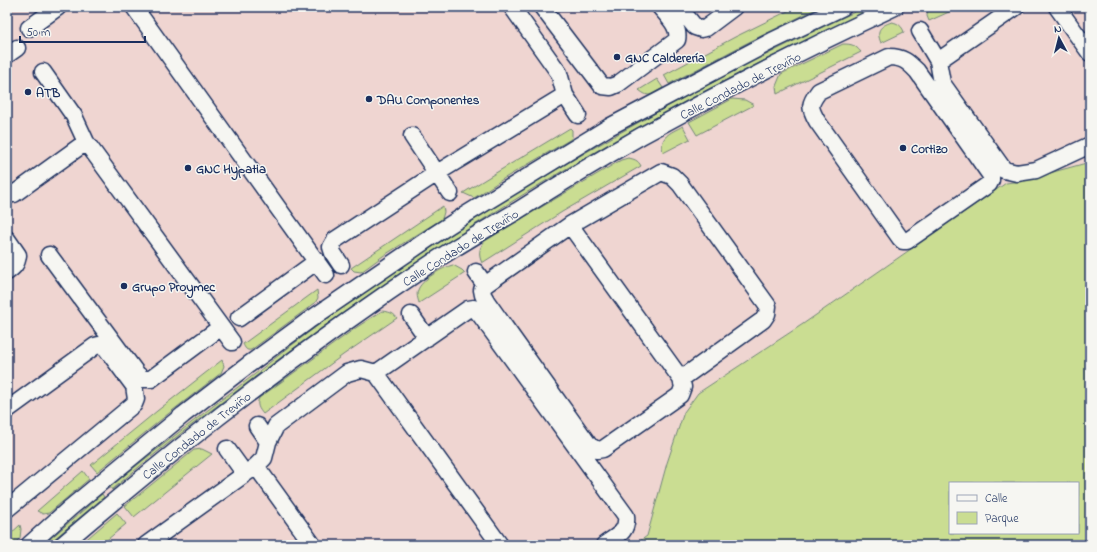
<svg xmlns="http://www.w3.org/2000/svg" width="1097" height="552" viewBox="0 0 1097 552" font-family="'Indie Flower',sans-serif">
<rect width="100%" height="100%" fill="#f3e7e3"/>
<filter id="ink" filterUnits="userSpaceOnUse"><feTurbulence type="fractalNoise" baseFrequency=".025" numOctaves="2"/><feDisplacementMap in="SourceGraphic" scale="8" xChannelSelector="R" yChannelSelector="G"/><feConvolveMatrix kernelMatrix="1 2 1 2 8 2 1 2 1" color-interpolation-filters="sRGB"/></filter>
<g filter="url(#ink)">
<path fill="#efd5d1" d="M 7,7 L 1090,7 L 1090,162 L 1020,181 L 1006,183 L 803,324 L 698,393 L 684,412 L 667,463 L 647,536 L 634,545 L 7,545 Z"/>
<path fill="#cadd92" stroke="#728678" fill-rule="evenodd" d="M 796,7 L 820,7 L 745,44 L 669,84 L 664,75 L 735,37 Z
M 865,7 L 875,7 C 804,41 733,75 664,113 C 520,192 382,281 251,380 C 204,416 156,451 112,490 L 110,487 C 159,447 209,409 259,371 C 280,354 302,337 324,321 C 493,200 676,95 865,7 Z
M 928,7 L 960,7 L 929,21 L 927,16 Z
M 892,22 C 898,23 902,26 904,32 L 881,43 C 876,31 879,26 892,22 Z
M 843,44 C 852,44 855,45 861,52 L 777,94 L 776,86 L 781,74 Z
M 657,79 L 663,88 C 651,94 650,99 639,90 Z
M 732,99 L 745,100 L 754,105 L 697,135 L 689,122 Z
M 683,126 L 690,139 L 663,153 C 659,136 670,133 683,126 Z
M 570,128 L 572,130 L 572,137 L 571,139 L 503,179 L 474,198 L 463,193 L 489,177 Z
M 628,158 C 634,159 638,160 641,166 L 562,212 L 482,263 C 478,255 479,247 485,241 L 533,212 L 621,160 Z
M 1090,162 L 1090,545 L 634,545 L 647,536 L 667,463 L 684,412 L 698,393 L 803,324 L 1006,183 L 1020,181 ZM 950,483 L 1078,483 L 1078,533 L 950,533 Z
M 443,206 L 444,212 L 442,219 L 383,256 L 361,272 L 354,271 L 351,268 Z
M 453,265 L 462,270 L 465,273 L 419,303 C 418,299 416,294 418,290 C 421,280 443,267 453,265 Z
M 317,290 L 318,298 L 315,303 L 251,350 C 246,351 245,348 243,344 Z
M 382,311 C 388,312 393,312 397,318 L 343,355 L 263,414 C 259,409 256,405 259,398 L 357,327 Z
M 222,360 L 224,366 L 221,373 L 168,414 L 97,472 L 91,465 L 157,411 Z
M 202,449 L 212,454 L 134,517 L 125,506 L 194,450 Z
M 83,471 L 89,479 L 49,513 L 43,514 L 37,511 Z
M 102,494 L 104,497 L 47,545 L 43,545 Z
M 117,513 L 126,524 L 101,545 L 80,545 L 82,543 Z
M 20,525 L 21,529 L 20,538 L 13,545 L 7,545 L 7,537 Z"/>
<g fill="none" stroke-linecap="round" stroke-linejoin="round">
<defs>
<path id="minor" d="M 134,7 L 326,275
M 512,7 L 559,73 L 565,95
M 542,7 L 602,86 L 611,87 L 618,84 L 677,40 C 680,27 668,17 660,7
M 679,7 L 695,27 L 701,29 L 706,28 L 734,7
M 1057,7 L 1090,53
M 29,28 L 58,7
M 920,31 L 938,61 L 942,83 L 1004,170 L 1017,173 L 1036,170 L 1090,145
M 7,55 L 17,48
M 889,57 C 903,57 908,62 917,71 L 991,176 L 991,180 L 989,184 L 907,241 L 903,241 L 900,238 L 817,121 C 809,107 809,104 819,91 Z
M 938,61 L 1016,7
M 43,72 L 74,116 L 86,142
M 412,136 L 450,193
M 7,193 L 14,194 L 86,142 L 232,342
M 570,225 L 681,379 L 683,387 L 680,395 L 603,449 L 597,450 L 589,445 L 487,302 L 483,295 L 482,290 L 485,285 Z
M 570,225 L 661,172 L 672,176 L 680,184 L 768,306 L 767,314 L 763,320 L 681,379
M 7,239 L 18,255 C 17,264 14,267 7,272
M 49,255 L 137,374 L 143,379 L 151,379 L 221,327
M 341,265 L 333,253 L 331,247 L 335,240 L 437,173 L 565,95 L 578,115
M 476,272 L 485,285
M 411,315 L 427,338
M 239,318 L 317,261
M 376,373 L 468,309 L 474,308 L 481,316 L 626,516 C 628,533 616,536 604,545
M 7,410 L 95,346 L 99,345 L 105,347 L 134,386 L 136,399 L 134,404 L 7,509
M 257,426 L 268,442
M 227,449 L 245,474
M 256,466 L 264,458 L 268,442 L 276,426 L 347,373 L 361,369 L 376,373 L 500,545
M 29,545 L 70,508 L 183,415 L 248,365 L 308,321 L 431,237 L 465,215 L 609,127 L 772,41 L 843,7
M 62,545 C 181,443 305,347 436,260 C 462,243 490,227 517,211 C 558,185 599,160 641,136 C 724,90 809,47 895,7
M 146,545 L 256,466 L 313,545"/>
</defs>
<use href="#minor" stroke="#1b2f5e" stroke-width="19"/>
<use href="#minor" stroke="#f6f6f2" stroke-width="16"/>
</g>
</g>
<g fill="#1b2f5e" stroke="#f6f6f2" stroke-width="1.5">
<circle cx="617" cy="57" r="4"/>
<circle cx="28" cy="92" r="4"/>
<circle cx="369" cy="99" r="4"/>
<circle cx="903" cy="148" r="4"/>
<circle cx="188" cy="168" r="4"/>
<circle cx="124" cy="286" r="4"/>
</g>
<g text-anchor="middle" stroke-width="3" stroke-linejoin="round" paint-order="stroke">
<g font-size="13" font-weight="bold" fill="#1b2f5e" stroke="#f6f6f2" text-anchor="start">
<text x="625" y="62">GNC Calderería</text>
<text x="36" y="97">ATB</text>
<text x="377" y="104">DAU Componentes</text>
<text x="911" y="153">Cortizo</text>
<text x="196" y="173">GNC Hypatia</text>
<text x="132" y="291">Grupo Proymec</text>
</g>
<g font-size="13" fill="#1b2f5e" stroke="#f6f6f2">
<text transform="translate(740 85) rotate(-27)" y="5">Calle Condado de Treviño</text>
<text transform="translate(460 247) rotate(-32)" y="5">Calle Condado de Treviño</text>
<text transform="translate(196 435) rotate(-38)" y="5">Calle Condado de Treviño</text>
</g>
</g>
<rect width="1097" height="552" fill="none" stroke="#f6f6f2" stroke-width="24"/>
<rect x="12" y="12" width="1073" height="528" fill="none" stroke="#1b2f5e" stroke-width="1.5" filter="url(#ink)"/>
<rect x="949" y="482" width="130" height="52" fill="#f6f6f2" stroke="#9ea6b7"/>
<rect x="957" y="495" width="20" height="6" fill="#f6f6f2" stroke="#9ea6b7"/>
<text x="985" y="502" font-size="12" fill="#1b2f5e">Calle</text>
<rect x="957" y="512" width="20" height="12" fill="#cadd92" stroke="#9ea6b7"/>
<text x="985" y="522" font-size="12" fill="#1b2f5e">Parque</text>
<g transform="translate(1059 38) rotate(353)" stroke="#f6f6f2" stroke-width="3" paint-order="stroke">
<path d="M0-3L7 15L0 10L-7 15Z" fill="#1b2f5e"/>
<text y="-6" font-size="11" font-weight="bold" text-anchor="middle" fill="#1b2f5e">N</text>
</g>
<path d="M20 36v6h125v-6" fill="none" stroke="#1b2f5e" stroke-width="2"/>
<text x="26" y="36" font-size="12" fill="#1b2f5e" stroke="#f6f6f2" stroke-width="3" paint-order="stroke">50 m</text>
</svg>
